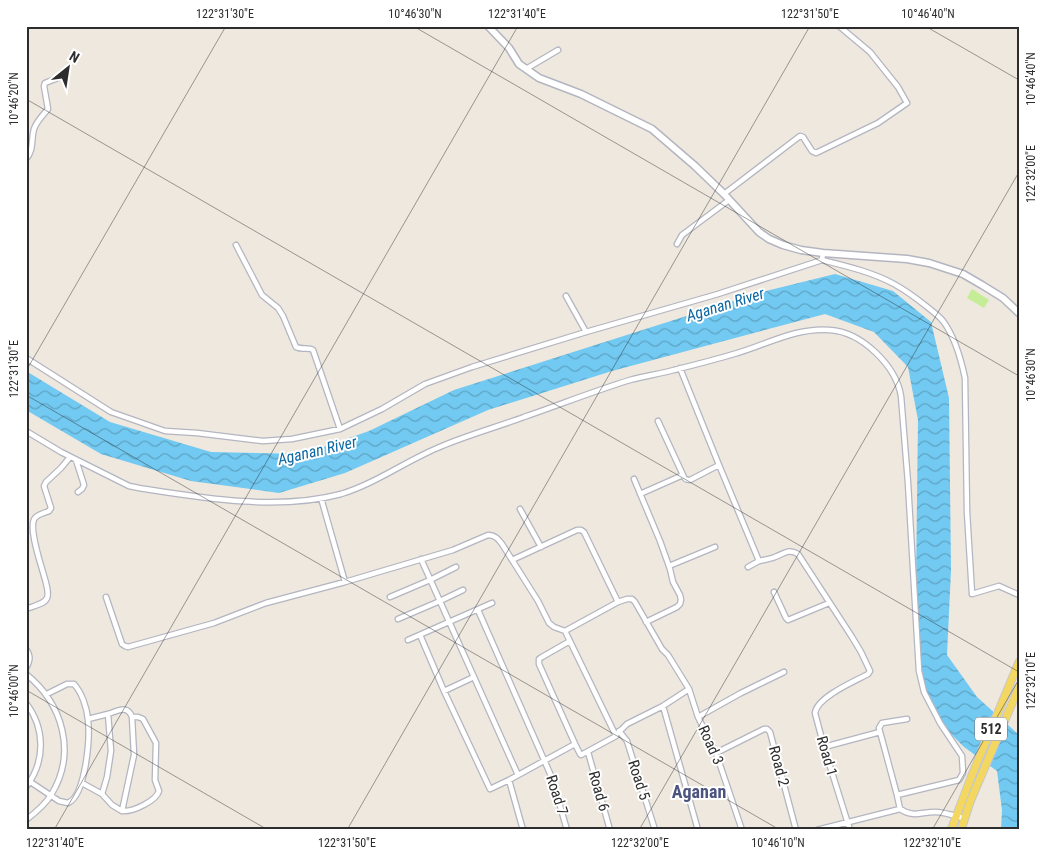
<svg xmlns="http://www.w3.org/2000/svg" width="1045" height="856" viewBox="0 0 1045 856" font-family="'Roboto Condensed',sans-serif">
<defs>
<pattern id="water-waves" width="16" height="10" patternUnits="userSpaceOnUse" patternTransform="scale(1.25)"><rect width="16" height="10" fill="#72c9f1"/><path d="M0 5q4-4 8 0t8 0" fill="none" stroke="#5ea4c4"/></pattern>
</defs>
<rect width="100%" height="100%" fill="#eee8df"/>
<path fill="#c5ec97" d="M 972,289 L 989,300 L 984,308 L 967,298 Z"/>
<path fill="url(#water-waves)" d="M 835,274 L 893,291 L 931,322 L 949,398 L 951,570 L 947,655 L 977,697 L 1019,735 L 1019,830 L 1001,830 L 1002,810 L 997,771 L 964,747 L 934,717 L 922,690 L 916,583 L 918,420 L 908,367 L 874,332 L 825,314 L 612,371 L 488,410 L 345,473 L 279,493 L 191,481 L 101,454 L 26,410 L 26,371 L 110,422 L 211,452 L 304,454 L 369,431 L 454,390 L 762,292 Z"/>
<path fill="#eee8df" d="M 995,709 L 1008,722 L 988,768 L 974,758 Z"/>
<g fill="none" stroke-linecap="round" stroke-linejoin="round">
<defs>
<path id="street" d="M 526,69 L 558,50
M 26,159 C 34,151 31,139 34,129 C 36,122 43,115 48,109 L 44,86 L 45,83 L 58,78
M 724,194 L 800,136 L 803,137 L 812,151 L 816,153 L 878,123 L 907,103 L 898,87 L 870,52 L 839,26
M 677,244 L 682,235 L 729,200
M 236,245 L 262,295 L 278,308 L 283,316 L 296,347 C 302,350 309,347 313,350 L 340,429
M 822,260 C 846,266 872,272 894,284 C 905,290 916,298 926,306 C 932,311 938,315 943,321 C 955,337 961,359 965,378 L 967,512 L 972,594 L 999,586 L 1019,595
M 566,296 L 586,332
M 26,358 L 111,412 L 165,431 L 197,433 L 263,441 L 292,439 L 340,429 L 382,409 L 425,384 L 472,367 L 586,332 L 718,294 L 822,260 L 823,253
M 680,368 L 719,465
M 658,421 L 683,475
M 26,431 L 61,452 L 129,486 L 139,488 C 202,498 278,511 341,494 C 377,483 407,460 442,446 C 468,435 497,427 524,417 C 559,405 594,391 630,380 C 644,376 660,374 674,370 C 694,365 714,360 734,354 C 766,345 796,327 830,330 C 862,332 896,366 901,396 L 908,483 L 919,671 L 924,692 L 940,723 L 962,756 L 963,773 L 959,780 L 897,795
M 76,460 L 84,485 L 82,489 L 78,492
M 634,479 L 660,541 L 670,569 L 673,582 L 680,595 L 681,600 L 680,604 L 677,607 L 646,622
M 640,494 L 683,475 C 684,479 686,480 690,480 L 719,465 L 759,561 C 764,560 770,559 775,557 C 784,554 788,548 798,554 L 852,637 L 861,652 L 870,671 L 868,674 C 855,681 817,697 815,713 L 824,747 L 850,830
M 321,498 L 345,582
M 520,509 L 541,547
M 421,559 L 518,775
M 512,560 L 577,530 L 581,530 L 584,532 L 618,602
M 669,566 L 715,547
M 748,567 L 759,561
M 774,592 L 786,618 L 788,620 L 829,603
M 106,597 L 122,644 L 125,646 L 128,647 L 214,623 L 266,603 L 345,582 L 453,550 L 488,535 C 495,535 498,539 502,544 L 538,601 L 549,623 L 554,627 L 565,631 L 618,602 L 627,599 L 632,599 L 635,602 L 662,649 L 668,655 L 689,689 L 698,717 L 716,753 L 742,830
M 390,597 L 430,580 L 456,567
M 26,609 C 32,606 44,605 47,598 C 49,594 47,587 46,583 C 43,570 27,527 35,518 C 38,514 45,513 49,511 L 51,508 L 44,486 L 46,482 L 61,468 L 70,457
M 478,610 L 552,778 L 567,830
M 398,619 L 440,601 L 463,590
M 565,631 L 616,736 L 581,755 L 580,754 L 575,744 L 539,664 L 539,659 L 542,657 L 570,641
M 420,635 L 444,691 L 490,789 L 509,780 L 575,744
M 408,640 L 492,603
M 26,649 C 31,656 30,661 26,668
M 26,674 C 63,704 77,753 51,795 C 45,805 35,813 26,820
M 444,691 L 474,677
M 26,703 C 45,728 46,761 26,787
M 663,706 L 698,830
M 698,717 L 741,693 L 784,672
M 907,719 L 882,723 L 879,728 L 897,795 L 900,809 C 914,818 921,812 935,812 C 943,812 956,816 963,818
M 619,731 L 627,741 L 655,830
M 618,733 L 627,724 L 663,706 L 689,689
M 824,747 L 880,732
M 588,752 L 610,830
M 716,753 L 764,729 L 767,729 L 770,732 L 796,830
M 26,779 L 59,801 L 68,803 C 86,795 90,738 88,720 C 87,708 82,693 74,684 L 67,684 L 47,694
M 509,780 L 523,830
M 82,783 L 102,794 L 107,777 L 111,751 L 108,714 L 88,719
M 102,794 L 112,805 L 122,811 L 134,755 L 132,717 C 127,704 118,711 108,714
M 122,811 C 133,812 156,801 159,791 L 155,780 L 156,743 L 143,719 L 138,717 L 132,717
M 817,830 L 900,809"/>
<path id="secondary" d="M 488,26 L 509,48 L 519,64 L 539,78 L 581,94 L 652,129 L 695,166 L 724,194 L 759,232 L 769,239 L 783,245 L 801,250 L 823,253 L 907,259 L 929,263 L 963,274 L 982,285 L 1003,298 L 1019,313"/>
<path id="primary" d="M 951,830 L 972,775 L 1019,662
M 961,830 L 970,802 L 1019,687"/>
</defs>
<use href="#street" stroke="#b3b5c0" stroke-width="7"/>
<use href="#secondary" stroke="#b3b5c0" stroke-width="9"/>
<use href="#primary" stroke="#c8c8c8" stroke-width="9"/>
<use href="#street" stroke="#fff" stroke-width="4.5"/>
<use href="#secondary" stroke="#fff" stroke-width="6"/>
<use href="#primary" stroke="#f3d760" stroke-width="7"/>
</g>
<path fill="none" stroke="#2d2d2d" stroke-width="1" stroke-opacity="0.45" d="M 413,26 L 1019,376M 925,26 L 1019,80M 26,99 L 1019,672M 26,371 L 226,26M 26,395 L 780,830M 26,690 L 268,830M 54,830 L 518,26M 347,830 L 810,26M 639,830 L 1019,172M 932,830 L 1019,679"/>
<g text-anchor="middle" stroke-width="4" stroke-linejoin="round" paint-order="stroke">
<rect fill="#fff" stroke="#6c6c6c" stroke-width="1" x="975" y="717.5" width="32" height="23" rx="4"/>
<g font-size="14" font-weight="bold" fill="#2d2d2d">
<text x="991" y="734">512</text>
</g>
<g font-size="15" fill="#2d2d2d" stroke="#fff">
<text transform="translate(711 745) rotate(66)" y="5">Road 3</text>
<text transform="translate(827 756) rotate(74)" y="5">Road 1</text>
<text transform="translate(779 766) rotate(75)" y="5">Road 2</text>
<text transform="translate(639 780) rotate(72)" y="5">Road 5</text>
<text transform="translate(599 791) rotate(74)" y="5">Road 6</text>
<text transform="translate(557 795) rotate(72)" y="5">Road 7</text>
</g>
<g font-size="16" font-style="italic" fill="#0c68a2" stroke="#fff">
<text transform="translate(725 304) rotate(-17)" y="6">Aganan River</text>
<text transform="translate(317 450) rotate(-13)" y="6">Aganan River</text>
</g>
<g font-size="18" font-weight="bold" fill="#4c537f" stroke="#fff">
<text x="699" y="798">Aganan</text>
</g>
</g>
<rect width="1045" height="856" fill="none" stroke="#ffffff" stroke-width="55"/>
<g transform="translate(68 68) rotate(30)" stroke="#ffffff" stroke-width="4" paint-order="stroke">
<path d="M0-4L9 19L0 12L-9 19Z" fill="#2d2d2d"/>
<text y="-8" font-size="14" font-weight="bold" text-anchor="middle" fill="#2d2d2d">N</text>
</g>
<rect x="28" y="28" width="990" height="800" fill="none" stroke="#2d2d2d" stroke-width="2"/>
<g font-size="12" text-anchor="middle" fill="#2d2d2d">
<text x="225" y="18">122°31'30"E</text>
<text x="415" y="18">10°46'30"N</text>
<text x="517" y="18">122°31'40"E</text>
<text x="810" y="18">122°31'50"E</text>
<text x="928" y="18">10°46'40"N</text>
<text transform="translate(1031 79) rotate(-90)" y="4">10°46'40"N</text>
<text transform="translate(14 99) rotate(-90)" y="4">10°46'20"N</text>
<text transform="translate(1031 174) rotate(-90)" y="4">122°32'00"E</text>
<text transform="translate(14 369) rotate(-90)" y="4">122°31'30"E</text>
<text transform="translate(1031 375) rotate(-90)" y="4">10°46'30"N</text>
<text transform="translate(1031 681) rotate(-90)" y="4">122°32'10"E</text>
<text transform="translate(14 691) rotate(-90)" y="4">10°46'00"N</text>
<text x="55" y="847">122°31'40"E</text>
<text x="347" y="847">122°31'50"E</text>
<text x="640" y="847">122°32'00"E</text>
<text x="778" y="847">10°46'10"N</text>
<text x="932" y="847">122°32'10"E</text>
</g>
</svg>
